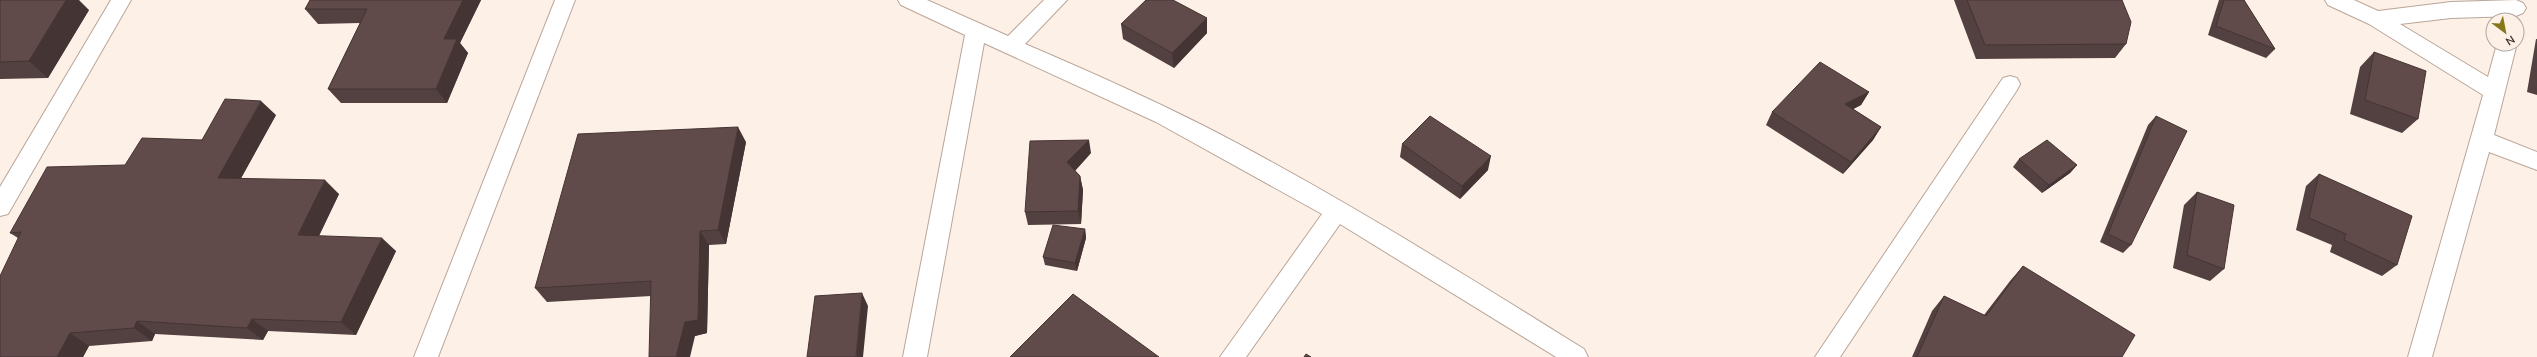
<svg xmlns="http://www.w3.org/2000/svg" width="2537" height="357" viewBox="0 0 2537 357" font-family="Mulish,sans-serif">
<rect width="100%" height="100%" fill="#fdf0e7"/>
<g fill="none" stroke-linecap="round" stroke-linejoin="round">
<defs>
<path id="minor" d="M 111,0 L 131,0 L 8,214 L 0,216 L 0,187 Z
M 555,0 L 575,0 L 438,357 L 414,357 Z
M 898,0 L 927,0 L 1008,36 L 1044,0 L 1067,0 L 1025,44 C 1086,70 1147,97 1206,127 C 1336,194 1460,272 1584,349 L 1588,357 L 1556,357 L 1340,224 L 1246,357 L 1220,357 L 1322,214 L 1156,122 L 984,43 L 927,357 L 903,357 L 965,35 L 901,5 Z
M 2325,0 L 2354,0 L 2378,11 L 2451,2 L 2516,0 L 2523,3 L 2526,8 L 2523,13 L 2516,16 L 2451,18 L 2400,24 L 2488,77 L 2497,44 L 2517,43 L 2494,135 L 2537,152 L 2537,170 L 2489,152 L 2432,357 L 2408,357 L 2483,95 L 2369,24 L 2328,5 Z
M 2010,76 L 2017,78 L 2020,84 L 2017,90 L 1840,357 L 1815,357 L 2003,78 Z"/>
</defs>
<use href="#minor" stroke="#baa698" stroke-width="2"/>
<use href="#minor" fill="#fff" fill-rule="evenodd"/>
</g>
<path fill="#534040" d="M 0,0 L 89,10 L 48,78 L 0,79 Z
M 481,0 L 460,43 L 468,53 L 447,103 L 341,103 L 328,89 L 360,23 L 318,24 L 305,9 Z
M 1954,0 L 2122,0 L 2126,44 L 2115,58 L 1976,59 Z
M 2219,0 L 2244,0 L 2275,49 L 2266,58 L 2208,35 Z
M 1207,18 L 1207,33 L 1174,68 L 1123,39 L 1121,24 Z
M 2536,39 L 2537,39 L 2537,95 L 2527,92 Z
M 2374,52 L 2418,119 L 2402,133 L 2350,114 L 2360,67 Z
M 1869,92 L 1861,105 L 1853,109 L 1881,127 L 1873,140 L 1843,174 L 1766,125 L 1772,112 Z
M 276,115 L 241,178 L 339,194 L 319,236 L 396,251 L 356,335 L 268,331 L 263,340 L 155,334 L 152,341 L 89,346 L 83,357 L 0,357 L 18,238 L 10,233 L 125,165 Z
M 2156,116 L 2131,245 L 2123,253 L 2100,242 L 2148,125 Z
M 746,142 L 726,244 L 709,245 L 707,333 L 695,336 L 651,296 L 547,302 L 535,288 Z
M 1402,144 L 1488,170 L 1460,199 L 1400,157 Z
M 1091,153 L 1075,171 L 1080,176 L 1083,190 L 1081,224 L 1028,225 L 1025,212 Z
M 2019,159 L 2077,165 L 2070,173 L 2042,193 L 2013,167 Z
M 2319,174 L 2397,265 L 2382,276 L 2330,252 L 2332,245 L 2296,230 L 2306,186 Z
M 2197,192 L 2224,269 L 2210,281 L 2173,268 L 2184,205 Z
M 1085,229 L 1086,238 L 1077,271 L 1045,265 L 1043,257 Z
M 2023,266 L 2122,357 L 1912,357 L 1932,311 L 1944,296 L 1984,315 L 2010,281 Z"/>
<path fill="#443434" d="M 66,0 L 79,0 L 89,10 L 48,78 L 29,61 Z
M 463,0 L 481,0 L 460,43 L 468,53 L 447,103 L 436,89 L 444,39 Z
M 1207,18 L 1207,33 L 1174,68 L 1172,53 Z
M 1869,92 L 1861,105 L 1838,117 L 1845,104 Z
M 261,101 L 276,115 L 234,191 L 218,178 Z
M 738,127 L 746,142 L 726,244 L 718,230 Z
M 1881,127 L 1873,140 L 1843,174 L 1851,162 Z
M 1089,140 L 1091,153 L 1070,176 L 1067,162 Z
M 1491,156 L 1488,170 L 1460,199 L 1462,186 Z
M 2077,165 L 2070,173 L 2042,193 L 2049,185 Z
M 1080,176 L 1083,190 L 1081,224 L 1078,211 Z
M 325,180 L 339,194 L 313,248 L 298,235 Z
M 1085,229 L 1086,238 L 1077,271 L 1075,263 Z
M 700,231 L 709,245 L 707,333 L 695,336 L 690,357 L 676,357 Z
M 382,238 L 396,251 L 356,335 L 341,322 Z
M 862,293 L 868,306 L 863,357 L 856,357 Z
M 252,319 L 268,331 L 263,340 L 247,328 Z
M 137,321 L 155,334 L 152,341 L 134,328 Z
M 70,333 L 89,346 L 83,357 L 57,357 Z"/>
<path fill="#614b4a" stroke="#443434" d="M 0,0 L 66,0 L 29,61 L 0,62 Z
M 310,0 L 463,0 L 444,39 L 457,39 L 436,89 L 328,89 L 367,9 L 305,9 Z
M 1146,0 L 1173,0 L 1207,18 L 1172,53 L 1121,24 Z
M 1967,0 L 2122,0 L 2131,22 L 2126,44 L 1985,45 Z
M 2224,0 L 2244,0 L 2275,49 L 2216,26 Z
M 2374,52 L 2426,71 L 2418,119 L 2365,100 Z
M 1820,62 L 1869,92 L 1845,104 L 1881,127 L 1851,162 L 1772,112 Z
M 225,99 L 261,101 L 218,178 L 325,180 L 298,235 L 382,238 L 341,322 L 252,319 L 247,328 L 137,321 L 134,328 L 70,333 L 57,357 L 0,357 L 0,276 L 21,232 L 10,233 L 47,167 L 125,165 L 142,138 L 202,140 Z
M 1430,116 L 1491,156 L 1462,186 L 1402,144 Z
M 2156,116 L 2187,131 L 2131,245 L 2108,234 Z
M 738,127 L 718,230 L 700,231 L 698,320 L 685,322 L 676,357 L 649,357 L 651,281 L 535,288 L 578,134 Z
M 1089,140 L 1067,162 L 1080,176 L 1078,211 L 1025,212 L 1030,141 Z
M 2047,140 L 2077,165 L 2049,185 L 2019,159 Z
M 2319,174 L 2412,216 L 2397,265 L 2344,240 L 2346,234 L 2309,218 Z
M 2197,192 L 2234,205 L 2224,269 L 2187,255 Z
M 1053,225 L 1085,229 L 1075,263 L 1043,257 Z
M 2023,266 L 2135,335 L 2122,357 L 1917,357 L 1944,296 L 1986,316 Z
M 862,293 L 856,357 L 807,357 L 815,296 Z
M 1073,294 L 1159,357 L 1010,357 Z
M 1306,354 L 1311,357 L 1304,357 Z"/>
<g transform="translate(2505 32) rotate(148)"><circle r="19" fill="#fdf0e7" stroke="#b1a69e"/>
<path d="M0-3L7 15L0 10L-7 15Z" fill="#87771b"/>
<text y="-6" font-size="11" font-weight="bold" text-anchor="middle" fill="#3e3630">N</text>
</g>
</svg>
